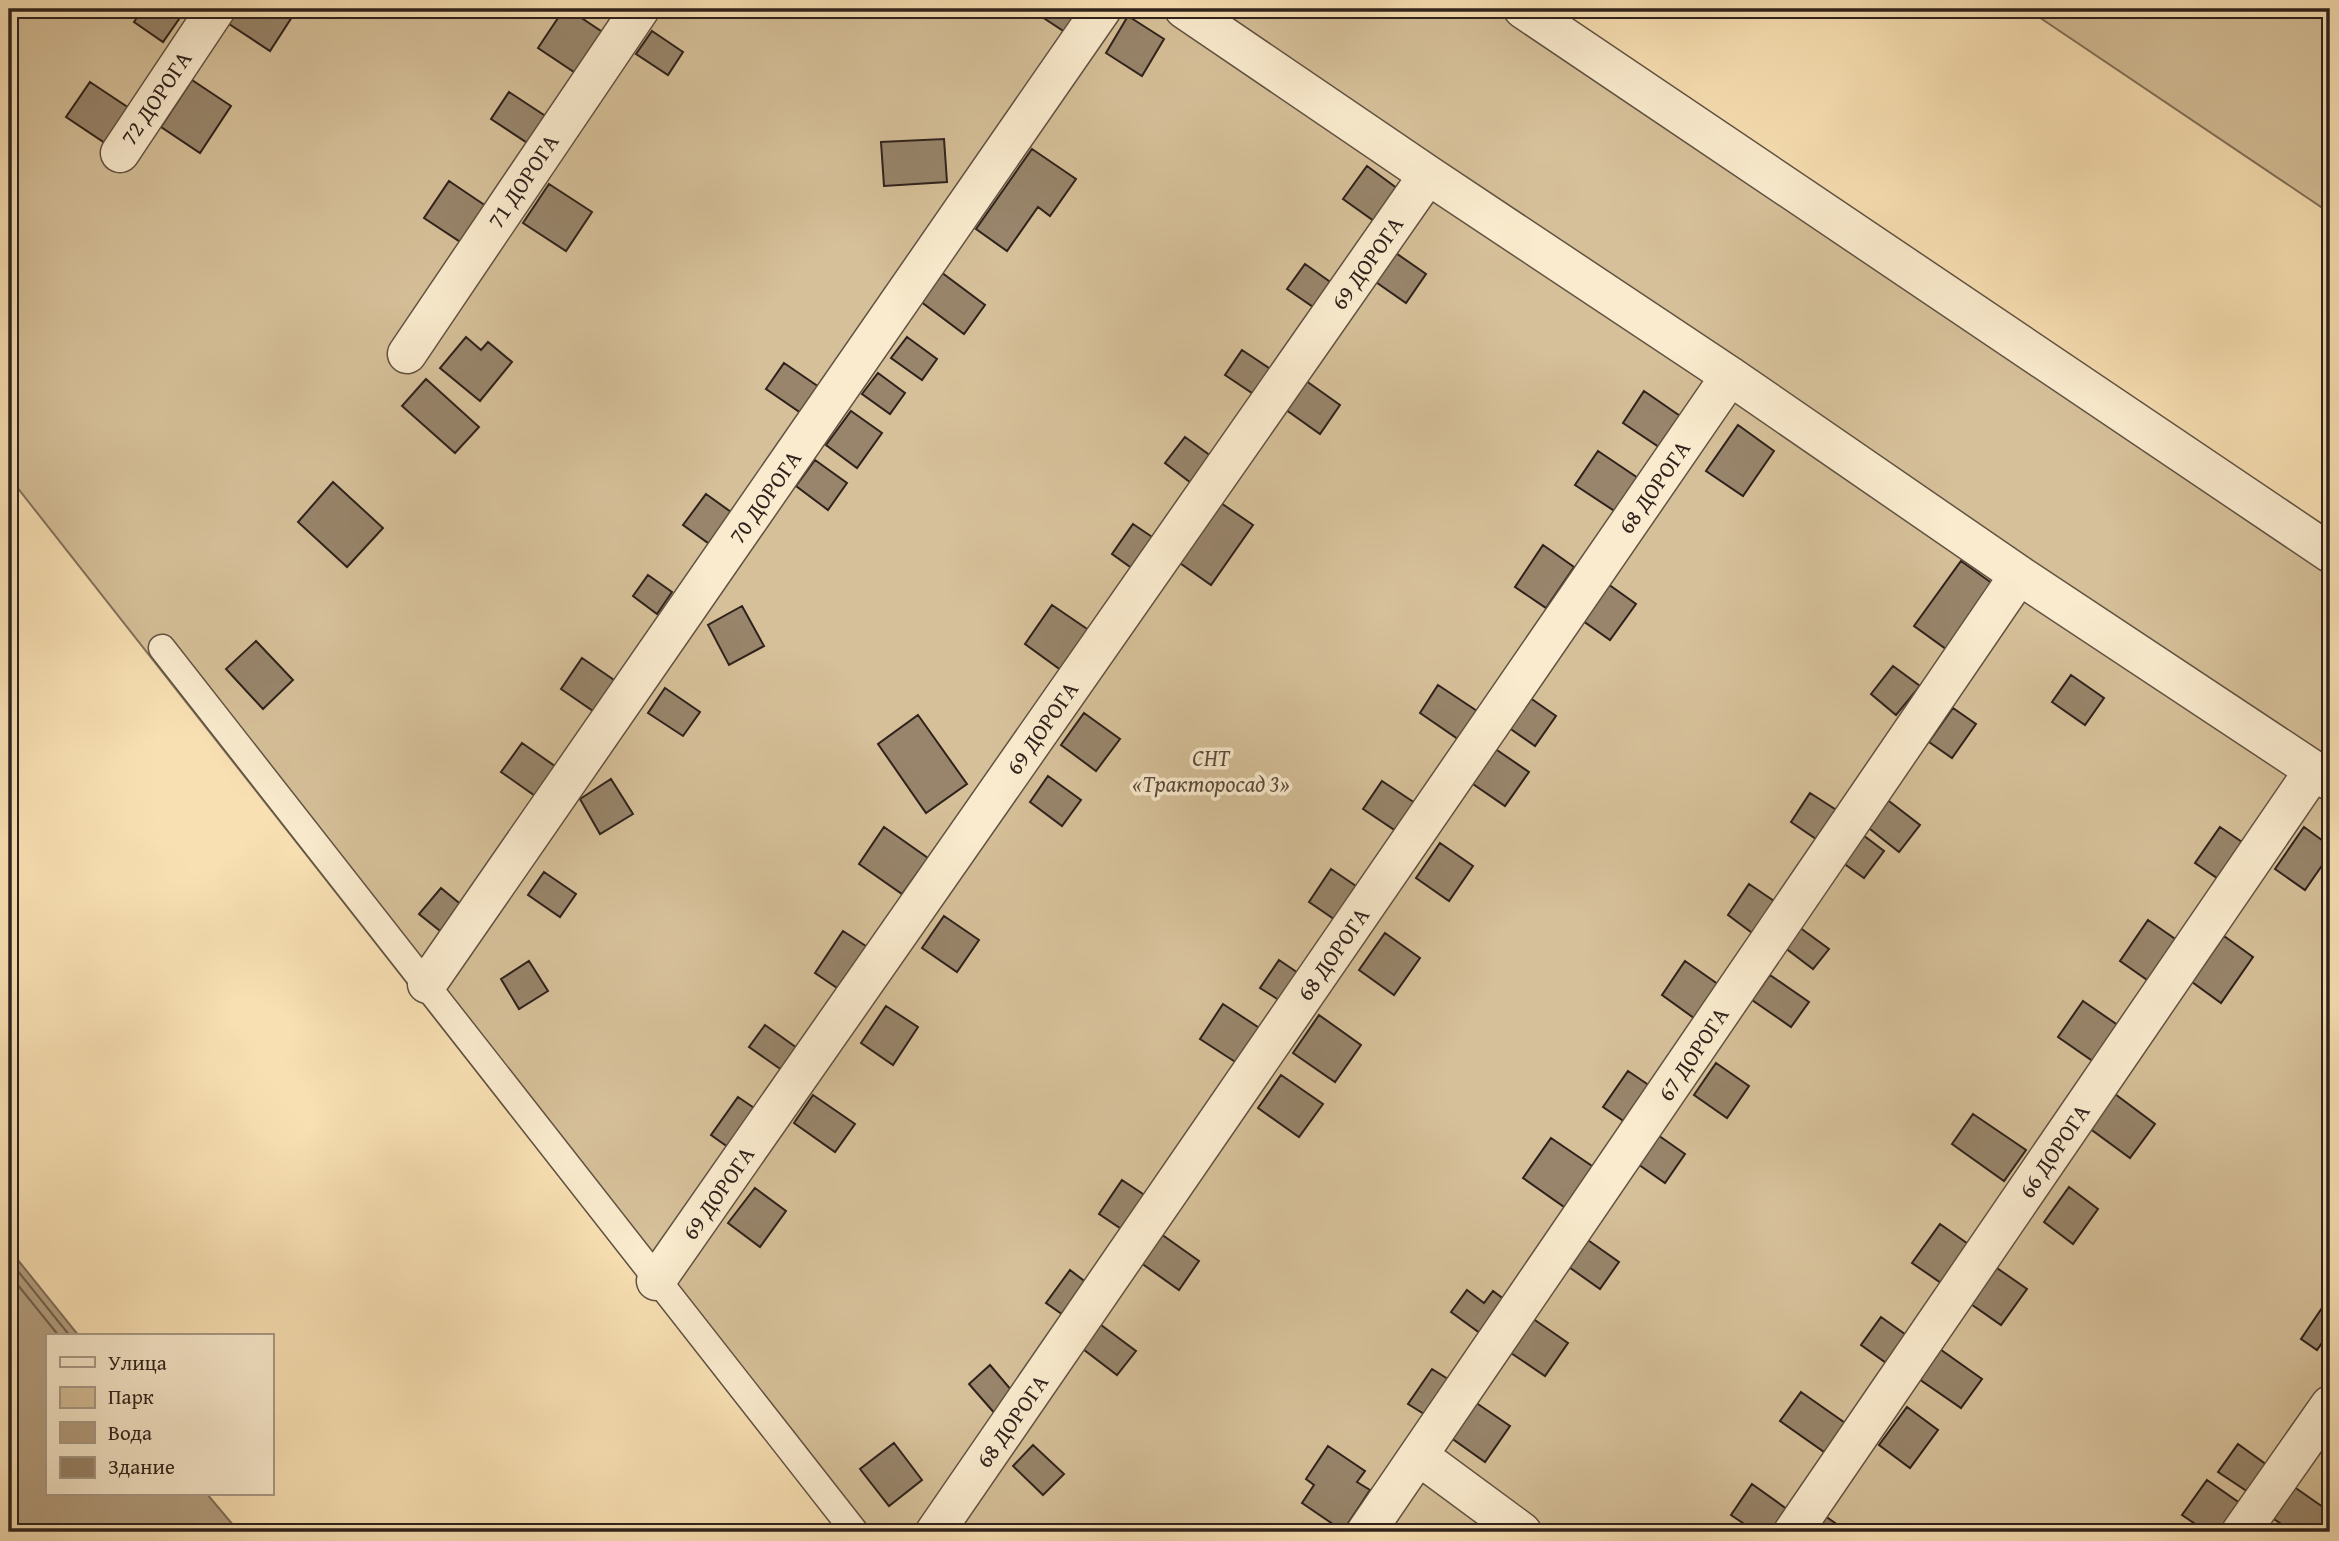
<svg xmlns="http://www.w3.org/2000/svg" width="2339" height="1541" viewBox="0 0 2339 1541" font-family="'Gentium Book Plus',serif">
<rect width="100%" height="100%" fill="#f8e0b3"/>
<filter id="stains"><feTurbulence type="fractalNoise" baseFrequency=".00286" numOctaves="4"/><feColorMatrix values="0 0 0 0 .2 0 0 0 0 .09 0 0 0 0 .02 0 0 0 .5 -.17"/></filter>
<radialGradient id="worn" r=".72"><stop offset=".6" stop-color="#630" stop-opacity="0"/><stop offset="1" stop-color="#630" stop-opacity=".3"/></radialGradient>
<path fill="#d6c099" stroke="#82715a" stroke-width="2" d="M 9,9 L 1500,9 L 2330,571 L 2330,1532 L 839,1532 L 9,477 Z
M 2027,9 L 2330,9 L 2330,213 Z"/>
<path fill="#b49f80" stroke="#7f6d58" stroke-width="2" d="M 9,1249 L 79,1336 L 47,1336 L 47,1494 L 207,1494 L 239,1532 L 9,1532 Z"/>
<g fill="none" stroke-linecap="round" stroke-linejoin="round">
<path stroke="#72604e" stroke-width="2" d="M 9,1260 L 70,1336
M 9,1274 L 59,1336"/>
</g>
<path fill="#98856b" stroke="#2f221c" stroke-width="2" d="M 143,9 L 186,9 L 163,42 L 134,22 Z
M 234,9 L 280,9 L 292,17 L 270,51 L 226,22 Z
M 564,9 L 568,9 L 604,33 L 577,74 L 538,48 Z
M 1030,9 L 1084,9 L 1068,34 Z
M 1128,16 L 1164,39 L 1142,76 L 1106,53 Z
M 652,31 L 683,52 L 668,75 L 636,54 Z
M 192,80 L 231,106 L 200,153 L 161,127 Z
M 90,82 L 132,110 L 108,145 L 66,117 Z
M 509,92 L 547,117 L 529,144 L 491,119 Z
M 944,139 L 947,182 L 884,186 L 881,142 Z
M 1032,149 L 1076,179 L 1050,216 L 1038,207 L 1007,251 L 976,229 Z
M 1367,166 L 1398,189 L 1374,221 L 1343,199 Z
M 449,181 L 486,206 L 462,243 L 424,218 Z
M 549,184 L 592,212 L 566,251 L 523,223 Z
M 1393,251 L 1426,274 L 1406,303 L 1373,280 Z
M 1305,264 L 1336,286 L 1319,311 L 1287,289 Z
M 941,272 L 985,305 L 964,334 L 920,301 Z
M 466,337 L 481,350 L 488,342 L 512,362 L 480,401 L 440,368 Z
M 907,337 L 937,359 L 922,380 L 891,358 Z
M 1242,350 L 1275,372 L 1258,397 L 1225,375 Z
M 784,363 L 819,387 L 801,413 L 766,389 Z
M 878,373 L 905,393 L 890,414 L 862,394 Z
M 1302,378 L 1340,405 L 1320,434 L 1282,407 Z
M 426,379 L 479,427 L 455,453 L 402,406 Z
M 1644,391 L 1683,418 L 1662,449 L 1623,423 Z
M 851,411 L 882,433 L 857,468 L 826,445 Z
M 1738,425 L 1774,451 L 1743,496 L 1706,471 Z
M 1185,437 L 1215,459 L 1195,486 L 1165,463 Z
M 1598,451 L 1641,480 L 1619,514 L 1575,485 Z
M 815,460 L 847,483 L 828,510 L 796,486 Z
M 333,482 L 383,528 L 347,567 L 298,522 Z
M 706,494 L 738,517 L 715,548 L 683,525 Z
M 1218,501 L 1253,525 L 1211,585 L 1177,561 Z
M 1133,524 L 1161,543 L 1140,574 L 1112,554 Z
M 1543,545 L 1574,567 L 1546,608 L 1515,587 Z
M 1961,561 L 1993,584 L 1946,649 L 1914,626 Z
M 648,575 L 672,592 L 657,614 L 633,596 Z
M 1601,579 L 1636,604 L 1610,640 L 1576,616 Z
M 1052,605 L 1093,633 L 1065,673 L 1025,644 Z
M 742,606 L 764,646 L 729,665 L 708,625 Z
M 256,641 L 293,680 L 263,709 L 226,669 Z
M 582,658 L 617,682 L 596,713 L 561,689 Z
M 1893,666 L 1920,686 L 1896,715 L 1871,694 Z
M 2071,675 L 2104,698 L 2085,725 L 2052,702 Z
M 1438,685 L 1477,711 L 1458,739 L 1420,713 Z
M 665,688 L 700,712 L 683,736 L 648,713 Z
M 1526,695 L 1556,716 L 1535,746 L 1505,725 Z
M 1953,708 L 1976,724 L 1952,758 L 1929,742 Z
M 1084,713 L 1120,739 L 1096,771 L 1061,745 Z
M 918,715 L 967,784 L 926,813 L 878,744 Z
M 522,743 L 562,771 L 541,800 L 501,772 Z
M 1494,748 L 1529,772 L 1505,806 L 1470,782 Z
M 1048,776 L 1081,800 L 1062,826 L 1030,802 Z
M 611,779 L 633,814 L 600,834 L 580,799 Z
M 1382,781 L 1415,803 L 1396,831 L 1363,809 Z
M 1810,793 L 1838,811 L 1819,841 L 1791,822 Z
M 1885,798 L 1920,825 L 1899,852 L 1865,825 Z
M 884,827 L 928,858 L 902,894 L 859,864 Z
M 2220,827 L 2242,842 L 2217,878 L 2195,863 Z
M 2304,827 L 2330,846 L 2330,854 L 2305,890 L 2275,869 Z
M 1859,832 L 1884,851 L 1864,878 L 1839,860 Z
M 1440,843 L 1473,866 L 1449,901 L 1416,878 Z
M 1331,869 L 1356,886 L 1334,919 L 1309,902 Z
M 544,872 L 576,894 L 560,917 L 528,895 Z
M 1749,884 L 1777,903 L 1755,935 L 1728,915 Z
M 441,888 L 470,912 L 449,938 L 419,914 Z
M 944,916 L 979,940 L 957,972 L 922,948 Z
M 2148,920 L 2181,943 L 2153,984 L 2120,961 Z
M 1799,927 L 1829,949 L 1813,969 L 1784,947 Z
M 843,931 L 878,954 L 849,996 L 815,973 Z
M 1385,933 L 1420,958 L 1394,995 L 1359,970 Z
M 2224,936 L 2253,957 L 2221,1003 L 2192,982 Z
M 1279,960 L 1304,977 L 1285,1004 L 1260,988 Z
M 529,961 L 548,991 L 519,1009 L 501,979 Z
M 1685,961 L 1722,987 L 1698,1021 L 1662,995 Z
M 1770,975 L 1809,1002 L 1791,1027 L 1752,1000 Z
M 2083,1001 L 2122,1028 L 2097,1064 L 2058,1037 Z
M 1223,1004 L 1267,1033 L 1243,1067 L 1200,1039 Z
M 886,1006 L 918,1027 L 893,1065 L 861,1043 Z
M 1319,1015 L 1361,1045 L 1335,1082 L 1293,1053 Z
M 765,1025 L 804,1053 L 789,1075 L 749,1047 Z
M 1716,1063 L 1749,1086 L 1727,1118 L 1694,1095 Z
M 1628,1071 L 1653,1088 L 1628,1124 L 1603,1107 Z
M 1281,1075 L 1323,1104 L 1299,1137 L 1258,1108 Z
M 2111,1091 L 2155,1124 L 2130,1158 L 2085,1125 Z
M 813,1095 L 855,1124 L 835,1152 L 794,1123 Z
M 738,1097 L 763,1114 L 735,1152 L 711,1135 Z
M 1973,1114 L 2026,1150 L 2004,1181 L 1952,1144 Z
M 1655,1133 L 1685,1154 L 1665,1183 L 1635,1162 Z
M 1551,1138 L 1595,1168 L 1567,1209 L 1523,1178 Z
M 1122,1180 L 1149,1198 L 1126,1232 L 1099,1214 Z
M 2069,1187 L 2098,1209 L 2073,1244 L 2044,1222 Z
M 755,1188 L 786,1211 L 760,1247 L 728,1223 Z
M 1940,1224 L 1971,1246 L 1944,1285 L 1912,1263 Z
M 1161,1234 L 1199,1261 L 1179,1290 L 1141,1263 Z
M 1585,1238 L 1619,1262 L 1600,1289 L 1566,1265 Z
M 1994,1266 L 2027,1289 L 2001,1325 L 1968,1302 Z
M 1070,1270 L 1092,1287 L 1069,1319 L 1046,1303 Z
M 1467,1290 L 1484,1303 L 1493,1291 L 1509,1303 L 1484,1336 L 1451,1312 Z
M 2324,1305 L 2330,1310 L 2330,1340 L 2326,1337 L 2317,1350 L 2301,1339 Z
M 1881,1317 L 1909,1337 L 1889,1365 L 1861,1345 Z
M 1532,1318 L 1568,1343 L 1545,1376 L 1508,1351 Z
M 1097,1322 L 1136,1351 L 1117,1375 L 1079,1346 Z
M 1937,1347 L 1982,1379 L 1961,1408 L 1916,1377 Z
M 990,1365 L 1018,1398 L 997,1416 L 969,1384 Z
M 1432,1369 L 1448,1379 L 1424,1414 L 1408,1404 Z
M 1801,1392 L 1848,1425 L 1827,1454 L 1780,1421 Z
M 1472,1400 L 1510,1426 L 1485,1462 L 1447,1435 Z
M 1907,1407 L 1938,1430 L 1910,1468 L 1879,1445 Z
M 894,1443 L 922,1480 L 889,1506 L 860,1469 Z
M 2238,1444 L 2267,1465 L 2248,1492 L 2218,1472 Z
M 1033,1445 L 1064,1474 L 1043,1495 L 1013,1466 Z
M 1328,1446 L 1365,1471 L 1357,1482 L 1370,1490 L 1343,1531 L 1302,1503 L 1314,1485 L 1306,1479 Z
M 2207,1480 L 2244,1506 L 2225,1532 L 2207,1532 L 2182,1515 Z
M 1752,1484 L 1791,1512 L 1777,1532 L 1756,1532 L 1731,1515 Z
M 2290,1484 L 2330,1512 L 2317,1532 L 2293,1532 L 2268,1515 Z
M 1818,1511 L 1848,1532 L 1804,1532 Z"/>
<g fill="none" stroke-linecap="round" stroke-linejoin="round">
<defs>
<path id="lane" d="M 162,648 L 855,1532"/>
<path id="street" d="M 1184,9 L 1428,175 L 1730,376 L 2019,575 L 2330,781
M 1523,9 L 2330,553
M 120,153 L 216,9
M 407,354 L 640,9
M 427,984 L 1102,9
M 656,1281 L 1428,175
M 1419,1456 L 1522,1532
M 935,1532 L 1730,376
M 1366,1532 L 2019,575
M 1793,1532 L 2314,770
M 2241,1532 L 2330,1405"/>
</defs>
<use href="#lane" stroke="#615242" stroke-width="29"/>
<use href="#street" stroke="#615242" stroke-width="41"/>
<use href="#lane" stroke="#faebce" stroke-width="26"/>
<use href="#street" stroke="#faebce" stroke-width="38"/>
</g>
<g text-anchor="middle" stroke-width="7" stroke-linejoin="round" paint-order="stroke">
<g font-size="23" fill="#2f221c" stroke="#faebce">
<text transform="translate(156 98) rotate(-56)" y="8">72 ДОРОГА</text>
<text transform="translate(523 181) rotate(-56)" y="8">71 ДОРОГА</text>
<text transform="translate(1367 263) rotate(-55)" y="8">69 ДОРОГА</text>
<text transform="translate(1654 487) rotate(-55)" y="8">68 ДОРОГА</text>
<text transform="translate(765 497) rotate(-55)" y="8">70 ДОРОГА</text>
<text transform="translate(1042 728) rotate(-55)" y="8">69 ДОРОГА</text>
<text transform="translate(1333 954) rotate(-55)" y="8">68 ДОРОГА</text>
<text transform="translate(1693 1054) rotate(-56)" y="8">67 ДОРОГА</text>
<text transform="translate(2054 1151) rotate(-56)" y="8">66 ДОРОГА</text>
<text transform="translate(718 1193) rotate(-55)" y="8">69 ДОРОГА</text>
<text transform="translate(1012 1421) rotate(-55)" y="8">68 ДОРОГА</text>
</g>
<g font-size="23" font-style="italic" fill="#594a3b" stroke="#faebce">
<text x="1211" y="766">СНТ<tspan x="1211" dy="26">«Тракторосад 3»</tspan></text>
</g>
</g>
<rect width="2339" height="1541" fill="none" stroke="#f8e0b3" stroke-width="35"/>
<rect x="10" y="10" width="2318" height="1520" fill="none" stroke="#2f221c" stroke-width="3.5"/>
<rect x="18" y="18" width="2304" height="1506" fill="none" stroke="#2f221c" stroke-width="2"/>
<rect x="46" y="1334" width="228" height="161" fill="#faebce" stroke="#a99b87" stroke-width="2"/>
<rect x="60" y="1357" width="35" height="10" fill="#faebce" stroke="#a99b87" stroke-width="2"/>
<text x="108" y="1370" font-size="21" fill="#2f221c">Улица</text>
<rect x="60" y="1387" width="35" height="21" fill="#d6c099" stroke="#a99b87" stroke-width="2"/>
<text x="108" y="1404" font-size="21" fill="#2f221c">Парк</text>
<rect x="60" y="1422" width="35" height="21" fill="#b49f80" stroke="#a99b87" stroke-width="2"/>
<text x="108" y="1440" font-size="21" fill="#2f221c">Вода</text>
<rect x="60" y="1457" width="35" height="21" fill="#98856b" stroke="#a99b87" stroke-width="2"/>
<text x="108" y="1474" font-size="21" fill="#2f221c">Здание</text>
<rect width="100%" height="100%" filter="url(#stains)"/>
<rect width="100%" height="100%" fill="url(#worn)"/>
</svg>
